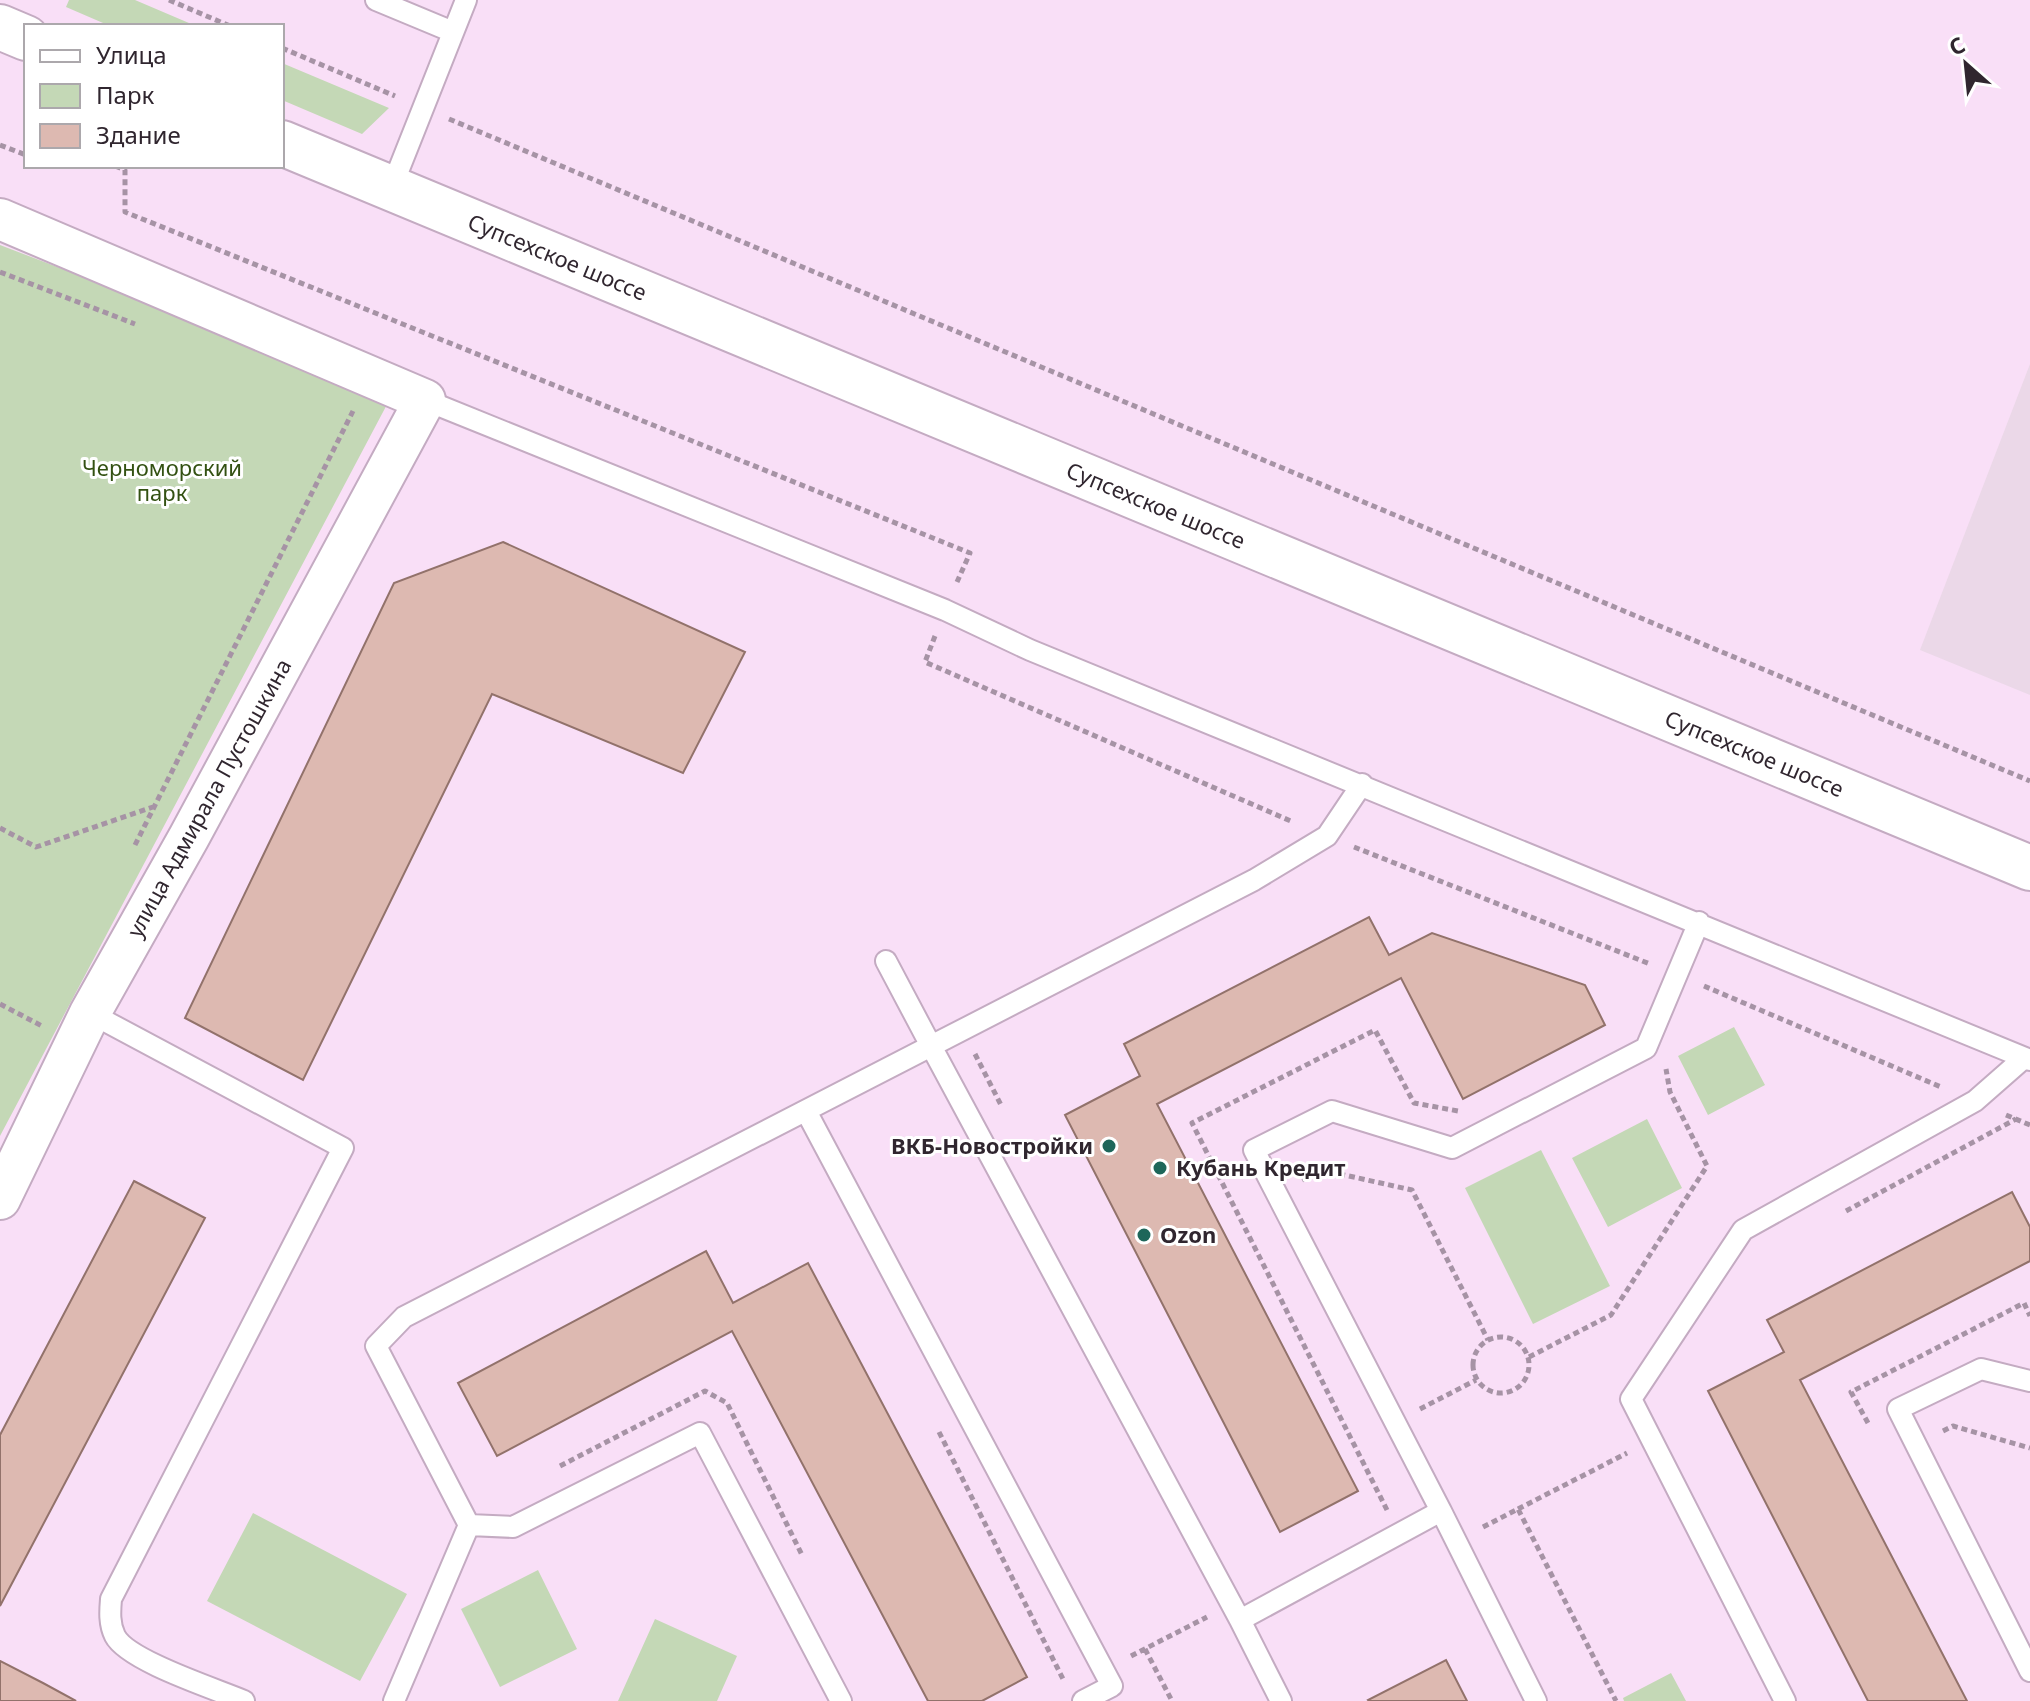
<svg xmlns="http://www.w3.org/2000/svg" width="2030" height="1701" viewBox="0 0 2030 1701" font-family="'Noto Sans',sans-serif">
<rect width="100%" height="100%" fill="#f9dff7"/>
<path fill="#ebd8e8" d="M 2030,364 L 2030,695 L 1920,650 Z"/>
<path fill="#c4d8b6" d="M 69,0 L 135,0 L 196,26 L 110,26 L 66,7 Z
M 282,63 L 389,108 L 362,134 L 282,100 Z
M 0,245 L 392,395 L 0,1136 Z
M 1734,1027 L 1765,1085 L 1708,1115 L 1678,1056 Z
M 1647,1119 L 1682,1188 L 1608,1227 L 1572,1158 Z
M 1541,1150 L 1610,1286 L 1533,1324 L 1465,1188 Z
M 253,1513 L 407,1594 L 360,1681 L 207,1601 Z
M 538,1570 L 577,1649 L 500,1687 L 461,1609 Z
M 655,1619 L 737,1656 L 717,1701 L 618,1701 Z
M 1671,1673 L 1686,1701 L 1624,1701 L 1623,1698 Z"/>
<path fill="#ddb9b1" stroke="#92726b" stroke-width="2" d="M 503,542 L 745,652 L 683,773 L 492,694 L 303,1080 L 185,1018 L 394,583 Z
M 1369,917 L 1389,955 L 1432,933 L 1585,985 L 1605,1025 L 1463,1099 L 1401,978 L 1157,1104 L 1358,1491 L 1280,1532 L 1065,1115 L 1140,1076 L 1124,1044 Z
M 134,1181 L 205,1218 L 0,1606 L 0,1435 Z
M 2012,1192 L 2030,1227 L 2030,1261 L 1800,1380 L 1967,1701 L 1868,1701 L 1708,1391 L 1784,1352 L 1767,1320 Z
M 706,1251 L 733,1303 L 808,1263 L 1027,1677 L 982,1701 L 928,1701 L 732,1331 L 497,1456 L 458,1383 Z
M 1446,1660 L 1467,1701 L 1369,1701 L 1368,1700 Z
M 0,1661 L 43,1683 L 76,1701 L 0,1701 Z"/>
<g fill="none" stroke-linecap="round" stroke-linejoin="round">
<defs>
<path id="lane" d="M 376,0 L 453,32
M 391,189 L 466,0
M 425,400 L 945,610 L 1030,650 L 2030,1060
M 1362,784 L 1327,836 L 1254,880 L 931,1046 L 1240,1620 L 1441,1511 L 1254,1150 L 1332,1111 L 1452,1148 L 1646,1048 L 1699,922
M 90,1013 L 343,1148 L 111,1599 C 110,1611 109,1624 115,1636 C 128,1661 216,1689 244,1701
M 806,1111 L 1112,1686 L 1083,1701
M 2030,1381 L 1981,1369 L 1898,1409 L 2030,1671
M 1441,1511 L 1536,1701
M 1240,1620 L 1281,1701
M 394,1701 L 469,1525
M 841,1701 L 700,1433 L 513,1527 L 469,1525 L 376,1346 L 404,1317 L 931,1046 L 886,961
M 1785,1701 L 1631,1399 L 1743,1230 L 1975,1101 L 2024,1058"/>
<path id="street" d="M 0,219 L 425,400 L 189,837 L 90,1013 L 0,1199"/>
<g id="secondary">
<path d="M 0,27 L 26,38"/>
<path id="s1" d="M 282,143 L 2030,868"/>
</g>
</defs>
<use href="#lane" stroke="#c4abc2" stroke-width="24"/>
<use href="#street" stroke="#c4abc2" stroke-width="44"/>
<use href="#secondary" stroke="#c4abc2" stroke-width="48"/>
<path stroke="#a693a5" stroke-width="5" stroke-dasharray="6 4" stroke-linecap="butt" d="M 169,0 L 230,26
M 282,48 L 395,96
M 449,119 L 2030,781
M 0,145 L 26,155
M 115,166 L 125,170 L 125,212 L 970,553 L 957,582
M 0,272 L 135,324
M 935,636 L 925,662 L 1293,822
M 0,828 L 36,847 L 153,807
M 135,845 L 353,411
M 1354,847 L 1650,964
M 1704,986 L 1941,1087
M 0,1004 L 42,1026
M 975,1054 L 1001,1105
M 2006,1115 L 2030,1125
M 1302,1180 L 1322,1170 L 1412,1190 L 1488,1340
M 1846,1211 L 2016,1119
M1473 1365a28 28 0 1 1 56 0a28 28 0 1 1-56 0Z
M 1529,1357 L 1611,1315 L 1707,1166 L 1670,1092 L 1666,1069
M 1420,1409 L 1476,1380
M 1868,1423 L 1851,1392 L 2024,1303 L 2030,1316
M 1943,1431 L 1953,1426 L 2030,1448
M 939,1432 L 1064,1681
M 560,1466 L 705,1391 L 727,1403 L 802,1555
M 1518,1509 L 1627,1453
M 1387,1510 L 1192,1123 L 1375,1030 L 1414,1103 L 1458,1111
M 1483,1527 L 1518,1509 L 1616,1701
M 1145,1649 L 1172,1701
M 1131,1656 L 1207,1617"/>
<use href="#lane" stroke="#fff" stroke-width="20"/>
<use href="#street" stroke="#fff" stroke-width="40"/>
<use href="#secondary" stroke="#fff" stroke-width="44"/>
</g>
<g fill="#1e665a" stroke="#fff" stroke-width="3">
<circle cx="1109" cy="1146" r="8"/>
<circle cx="1160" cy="1168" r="8"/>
<circle cx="1144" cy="1235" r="8"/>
</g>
<g text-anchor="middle" stroke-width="6" stroke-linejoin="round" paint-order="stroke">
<g font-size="22" fill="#30262f" stroke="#fff">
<text dy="8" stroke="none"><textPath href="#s1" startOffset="298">Супсехское шоссе</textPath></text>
<text dy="8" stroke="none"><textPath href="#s1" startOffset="946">Супсехское шоссе</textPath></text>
<text dy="8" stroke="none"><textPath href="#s1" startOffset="1594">Супсехское шоссе</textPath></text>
<text transform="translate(209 798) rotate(-61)" y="8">улица Адмирала Пустошкина</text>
</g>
<g font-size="22" fill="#335112" stroke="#fff">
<text x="162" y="476">Черноморский<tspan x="162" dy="25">парк</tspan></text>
</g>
<g font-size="22" font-weight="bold" fill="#30262f" stroke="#fff" text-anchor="start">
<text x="1093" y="1154" text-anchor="end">ВКБ-Новостройки</text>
<text x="1176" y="1176">Кубань Кредит</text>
<text x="1160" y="1243">Ozon</text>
</g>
</g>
<rect x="24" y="24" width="260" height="144" fill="#ffffff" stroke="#aca8ac" stroke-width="2"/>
<rect x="40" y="50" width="40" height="12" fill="#ffffff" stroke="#aca8ac" stroke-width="2"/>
<text x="96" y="64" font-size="24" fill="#30262f">Улица</text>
<rect x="40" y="84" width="40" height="24" fill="#c4d8b6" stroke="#aca8ac" stroke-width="2"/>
<text x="96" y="104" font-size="24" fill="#30262f">Парк</text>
<rect x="40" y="124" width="40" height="24" fill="#ddb9b1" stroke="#aca8ac" stroke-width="2"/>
<text x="96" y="144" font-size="24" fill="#30262f">Здание</text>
<g transform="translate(1966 64) rotate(333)" stroke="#ffffff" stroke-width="6" paint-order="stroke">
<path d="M0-6L14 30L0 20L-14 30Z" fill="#30262f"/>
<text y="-12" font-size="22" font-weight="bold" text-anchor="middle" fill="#30262f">С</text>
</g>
</svg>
